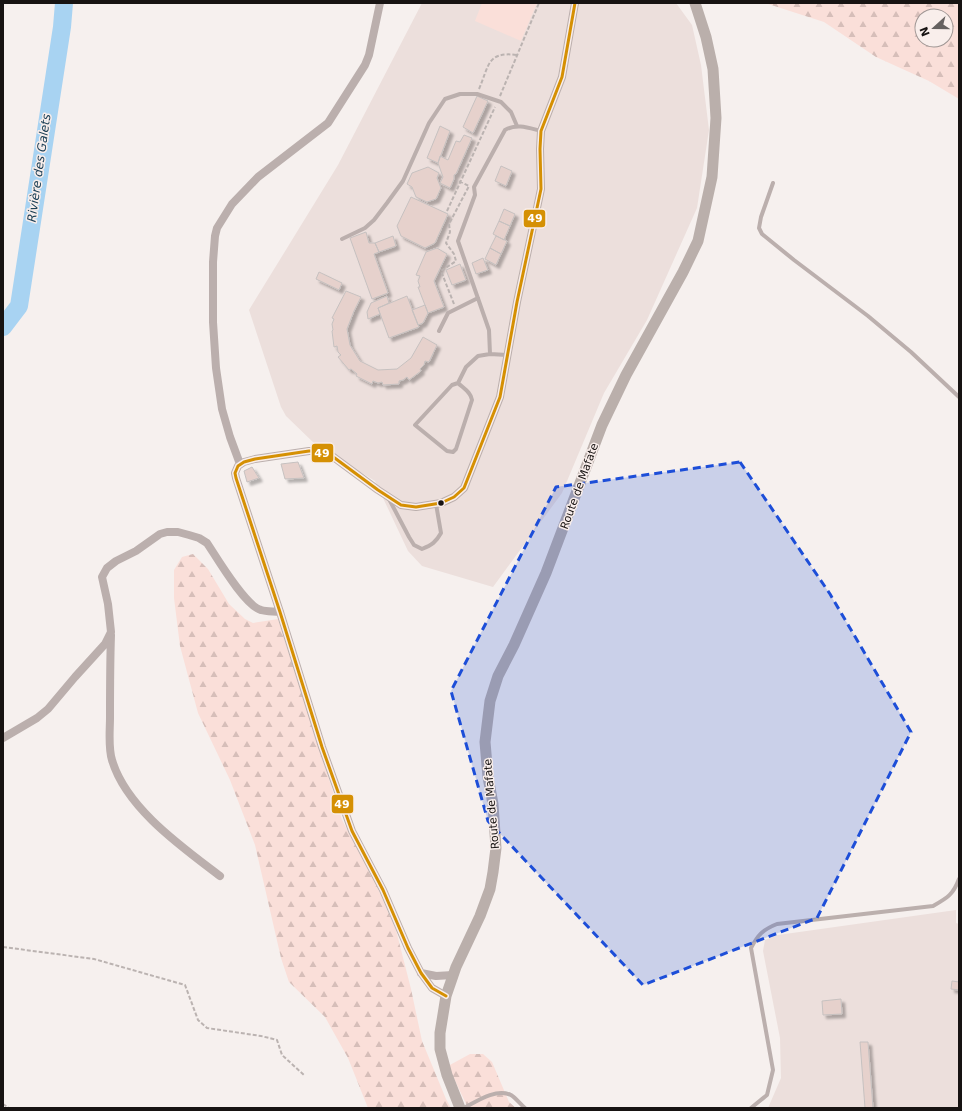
<svg xmlns="http://www.w3.org/2000/svg" width="962" height="1111" viewBox="0 0 962 1111" font-family="'DejaVu Sans',sans-serif">
<defs>
<pattern id="forest-firs" width="22" height="20" patternUnits="userSpaceOnUse"><rect width="22" height="20" fill="#fadfd9"/><path d="M5 1l3.5 6h-7zM16 11l3.5 6h-7z" fill="#d6beb9"/></pattern>
<filter id="shadow"><feDropShadow dx="3.5" dy="3.5" stdDeviation="1" flood-color="#0004"/></filter>
</defs>
<rect width="100%" height="100%" fill="#f6f0ee"/>
<path fill="#ecdfdc" d="M 422,3 L 676,3 L 692,25 L 701,65 L 709,130 L 697,208 L 647,320 L 604,393 L 562,493 L 493,587 L 422,566 L 408,551 L 375,481 L 316,445 L 286,416 L 281,407 L 249,310 L 338,165 Z
M 956,910 L 956,923 L 959,924 L 959,1108 L 768,1108 L 781,1078 L 780,1038 L 763,951 L 765,940 L 778,935 Z"/>
<path fill="url(#forest-firs)" fill-rule="evenodd" d="M 765,3 L 959,3 L 959,99 L 929,81 L 876,57 L 824,22 ZM 922,16 L 946,16 L 946,40 L 922,40 Z
M 193,554 L 208,569 L 229,604 L 245,619 L 253,623 L 278,619 L 342,820 L 375,882 L 396,930 L 411,989 L 422,1041 L 446,1099 L 451,1108 L 368,1108 L 348,1058 L 325,1017 L 289,982 L 281,958 L 255,845 L 230,780 L 198,713 L 180,646 L 174,598 L 174,570 L 182,557 Z
M 470,1054 L 483,1054 L 492,1062 L 509,1102 L 516,1108 L 468,1108 L 448,1066 Z"/>
<path fill="#fadfd9" d="M 482,3 L 537,3 L 521,41 L 475,21 Z"/>
<g fill="none" stroke-linecap="round" stroke-linejoin="round">
<path stroke="#a8d3f2" stroke-width="18" d="M 3,327 L 19,306 L 62,27 L 64,3"/>
</g>
<path fill="#e6d1cc" stroke="#c6c1c0" filter="url(#shadow)" d="M 477,96 L 488,101 L 473,133 L 463,127 Z
M 440,126 L 450,131 L 438,163 L 427,158 Z
M 464,135 L 472,138 L 456,174 L 454,175 L 454,179 L 450,188 L 440,183 L 443,177 L 438,163 L 440,156 L 448,160 L 456,141 L 460,142 Z
M 501,166 L 512,171 L 506,186 L 495,181 Z
M 428,167 L 439,173 L 437,178 L 441,188 L 436,199 L 427,202 L 416,197 L 412,187 L 407,184 L 412,173 Z
M 411,197 L 448,214 L 435,243 L 425,248 L 401,236 L 397,226 Z
M 504,209 L 515,214 L 510,226 L 499,221 Z
M 499,221 L 510,226 L 504,240 L 493,234 Z
M 366,232 L 369,243 L 375,243 L 379,252 L 374,254 L 388,293 L 372,299 L 350,238 Z
M 393,236 L 396,246 L 379,252 L 375,243 Z
M 496,236 L 507,241 L 501,254 L 490,248 Z
M 437,248 L 447,254 L 434,281 L 444,307 L 428,313 L 418,287 L 420,287 L 418,281 L 420,276 L 416,275 L 426,252 Z
M 490,248 L 501,254 L 496,265 L 485,259 Z
M 483,258 L 488,270 L 476,274 L 472,263 Z
M 460,264 L 466,280 L 452,285 L 446,270 Z
M 319,272 L 342,283 L 339,290 L 316,279 Z
M 346,291 L 361,297 L 354,311 L 347,329 L 350,345 L 360,361 L 378,370 L 397,369 L 411,358 L 423,337 L 437,345 L 429,362 L 425,361 L 424,365 L 420,369 L 421,371 L 409,380 L 407,377 L 403,380 L 399,381 L 399,384 L 383,385 L 382,382 L 378,383 L 373,381 L 372,384 L 356,376 L 357,374 L 351,369 L 349,370 L 338,357 L 341,355 L 338,352 L 337,346 L 334,347 L 332,331 L 333,330 L 332,324 L 334,319 L 332,318 Z
M 387,296 L 389,303 L 378,308 L 380,314 L 368,319 L 367,312 L 371,303 Z
M 407,296 L 419,327 L 389,338 L 378,308 Z
M 425,305 L 428,313 L 423,323 L 418,325 L 412,310 Z
M 298,462 L 304,478 L 285,479 L 281,464 Z
M 252,467 L 259,478 L 247,482 L 244,471 Z
M 952,981 L 959,982 L 959,990 L 951,989 Z
M 841,999 L 842,1014 L 823,1015 L 822,1001 Z
M 860,1042 L 868,1042 L 873,1108 L 865,1108 Z"/>
<g fill="none" stroke-linecap="round" stroke-linejoin="round">
<path stroke="#bbb3b1" stroke-width="2" stroke-dasharray="4 2" stroke-linecap="butt" d="M 479,89 C 489,66 487,51 517,55
M 500,96 L 539,3
M 447,211 L 495,107
M 454,304 L 441,271 L 456,261 L 454,254 L 446,243 L 450,232 L 449,224 L 469,186 L 457,180
M 3,947 L 94,959 L 185,985 L 198,1020 L 207,1028 L 261,1036 L 277,1040 L 282,1055 L 304,1075
M 3,1104 L 9,1108"/>
<path stroke="#bbafad" stroke-width="4" d="M 773,183 L 761,217 L 759,228 L 762,234 L 794,260 L 868,316 L 911,352 L 959,397
M 342,239 L 365,228 L 374,220 L 387,203 L 403,181 L 429,123 L 445,99 L 460,94 L 477,94 L 501,102 L 511,112 L 517,126
M 439,331 L 448,313 L 478,298
M 507,355 L 490,354 L 489,330 L 458,241 L 475,195 L 474,187 L 505,130 C 517,123 529,128 541,131
M 458,383 C 463,388 471,392 472,400 L 456,449 L 453,452 L 447,451 L 415,425 L 452,385 L 458,383 L 466,367 L 478,356 L 490,354
M 389,499 L 409,537 L 414,545 L 422,549 C 432,545 436,542 441,533 L 436,504
M 464,1108 C 477,1101 496,1088 511,1095 C 516,1098 520,1104 525,1108
M 751,1108 L 767,1095 L 773,1070 L 751,948 C 758,935 762,930 777,924 L 933,906 C 947,898 953,895 959,879"/>
<path stroke="#bbafad" stroke-width="8" d="M 240,464 L 230,437 L 222,409 L 216,368 L 213,322 L 213,262 L 215,236 L 217,228 L 232,204 L 258,177 L 328,123 L 365,65 L 369,55 L 380,3
M 111,635 C 110,663 110,690 110,717 C 110,731 108,747 112,760 C 126,808 182,847 220,876
M 3,738 L 37,718 L 48,709 L 75,677 L 105,644 L 111,632 L 108,604 L 102,577 L 107,568 L 116,561 L 136,551 L 160,534 L 167,532 L 178,532 L 189,535 L 199,538 L 207,543 C 217,558 245,606 261,610 C 267,612 274,611 280,612
M 421,973 L 436,976 L 453,975
M 446,996 L 432,988 L 421,973 L 408,948 L 383,890 L 352,831 L 322,747 L 280,612 L 236,478 L 235,473 L 238,466 L 244,462 L 255,459 L 309,451 L 316,451 L 332,456 L 378,490 L 401,505 L 416,507 L 441,503 L 454,497 L 464,488 L 500,397 L 517,302 L 541,189 L 540,149 L 541,131 L 562,77 L 575,3"/>
<path stroke="#baafab" stroke-width="11" d="M 460,1108 L 447,1075 L 440,1049 L 440,1033 L 446,996 L 456,967 L 480,916 L 490,889 L 493,872 L 496,848 L 493,804 L 488,777 L 485,742 L 490,701 L 498,676 L 514,645 L 546,573 L 602,425 L 626,375 L 683,272 L 698,241 L 712,177 L 716,118 L 713,69 L 706,37 L 695,3"/>
<defs>
<path id="bus-1" d="M 446,996 L 432,988 L 421,973 L 408,948 L 383,890 L 352,831 L 322,747 L 280,612 L 236,478 L 235,473 L 238,466 L 244,462 L 255,459 L 309,451 L 316,451 L 332,456 L 378,490 L 401,505 L 416,507 L 441,503 L 454,497 L 464,488 L 500,397 L 517,302 L 541,189 L 540,149 L 541,131 L 562,77 L 575,3"/>
</defs>
<use href="#bus-1" stroke="#f9eeeb" stroke-width="6"/>
<use href="#bus-1" stroke="#d59003" stroke-width="3"/>
</g>
<path fill="#1d4ed8" fill-opacity="0.2" stroke="#1d4ed8" stroke-width="3" stroke-dasharray="8 5" stroke-linejoin="round" d="M 740,462 L 830,594 L 911,732 L 817,918 L 643,985 L 488,821 L 451,691 L 556,487 Z"/>
<circle fill="#171312" stroke="#f9eeeb" stroke-width="1.5" cx="441" cy="503" r="3.5"/>
<g text-anchor="middle" stroke-width="3" stroke-linejoin="round" paint-order="stroke">
<g font-size="11" fill="#171312" stroke="#f9eeeb">
<text transform="translate(579 486) rotate(-70)" y="4">Route de Mafate</text>
<text transform="translate(491 804) rotate(-95)" y="4">Route de Mafate</text>
</g>
<g font-size="12" font-style="italic" fill="#1c4057" stroke="#f9eeeb">
<text transform="translate(39 168) rotate(-82)" y="4">Rivière des Galets</text>
</g>
</g>
<g stroke="#f9eeeb" stroke-width="1.5">
<rect x="523" y="209" width="23" height="19" rx="4" fill="#d59003"/>
<rect x="311" y="443" width="23" height="20" rx="4" fill="#d59003"/>
<rect x="331" y="794" width="23" height="20" rx="4" fill="#d59003"/>
</g>
<g font-size="11" text-anchor="middle" font-weight="bold" fill="#fff">
<text x="535" y="222">49</text>
<text x="322" y="457">49</text>
<text x="342" y="808">49</text>
</g>
<rect width="962" height="1111" fill="none" stroke="#171312" stroke-width="8"/>
<g transform="translate(934 28) rotate(249)"><circle r="19" fill="#f9eeeb" stroke="#9f9694"/>
<path d="M0-3L7 15L0 10L-7 15Z" fill="#65605f"/>
<text y="-6" font-size="11" font-weight="bold" text-anchor="middle" fill="#171312">N</text>
</g>
</svg>
